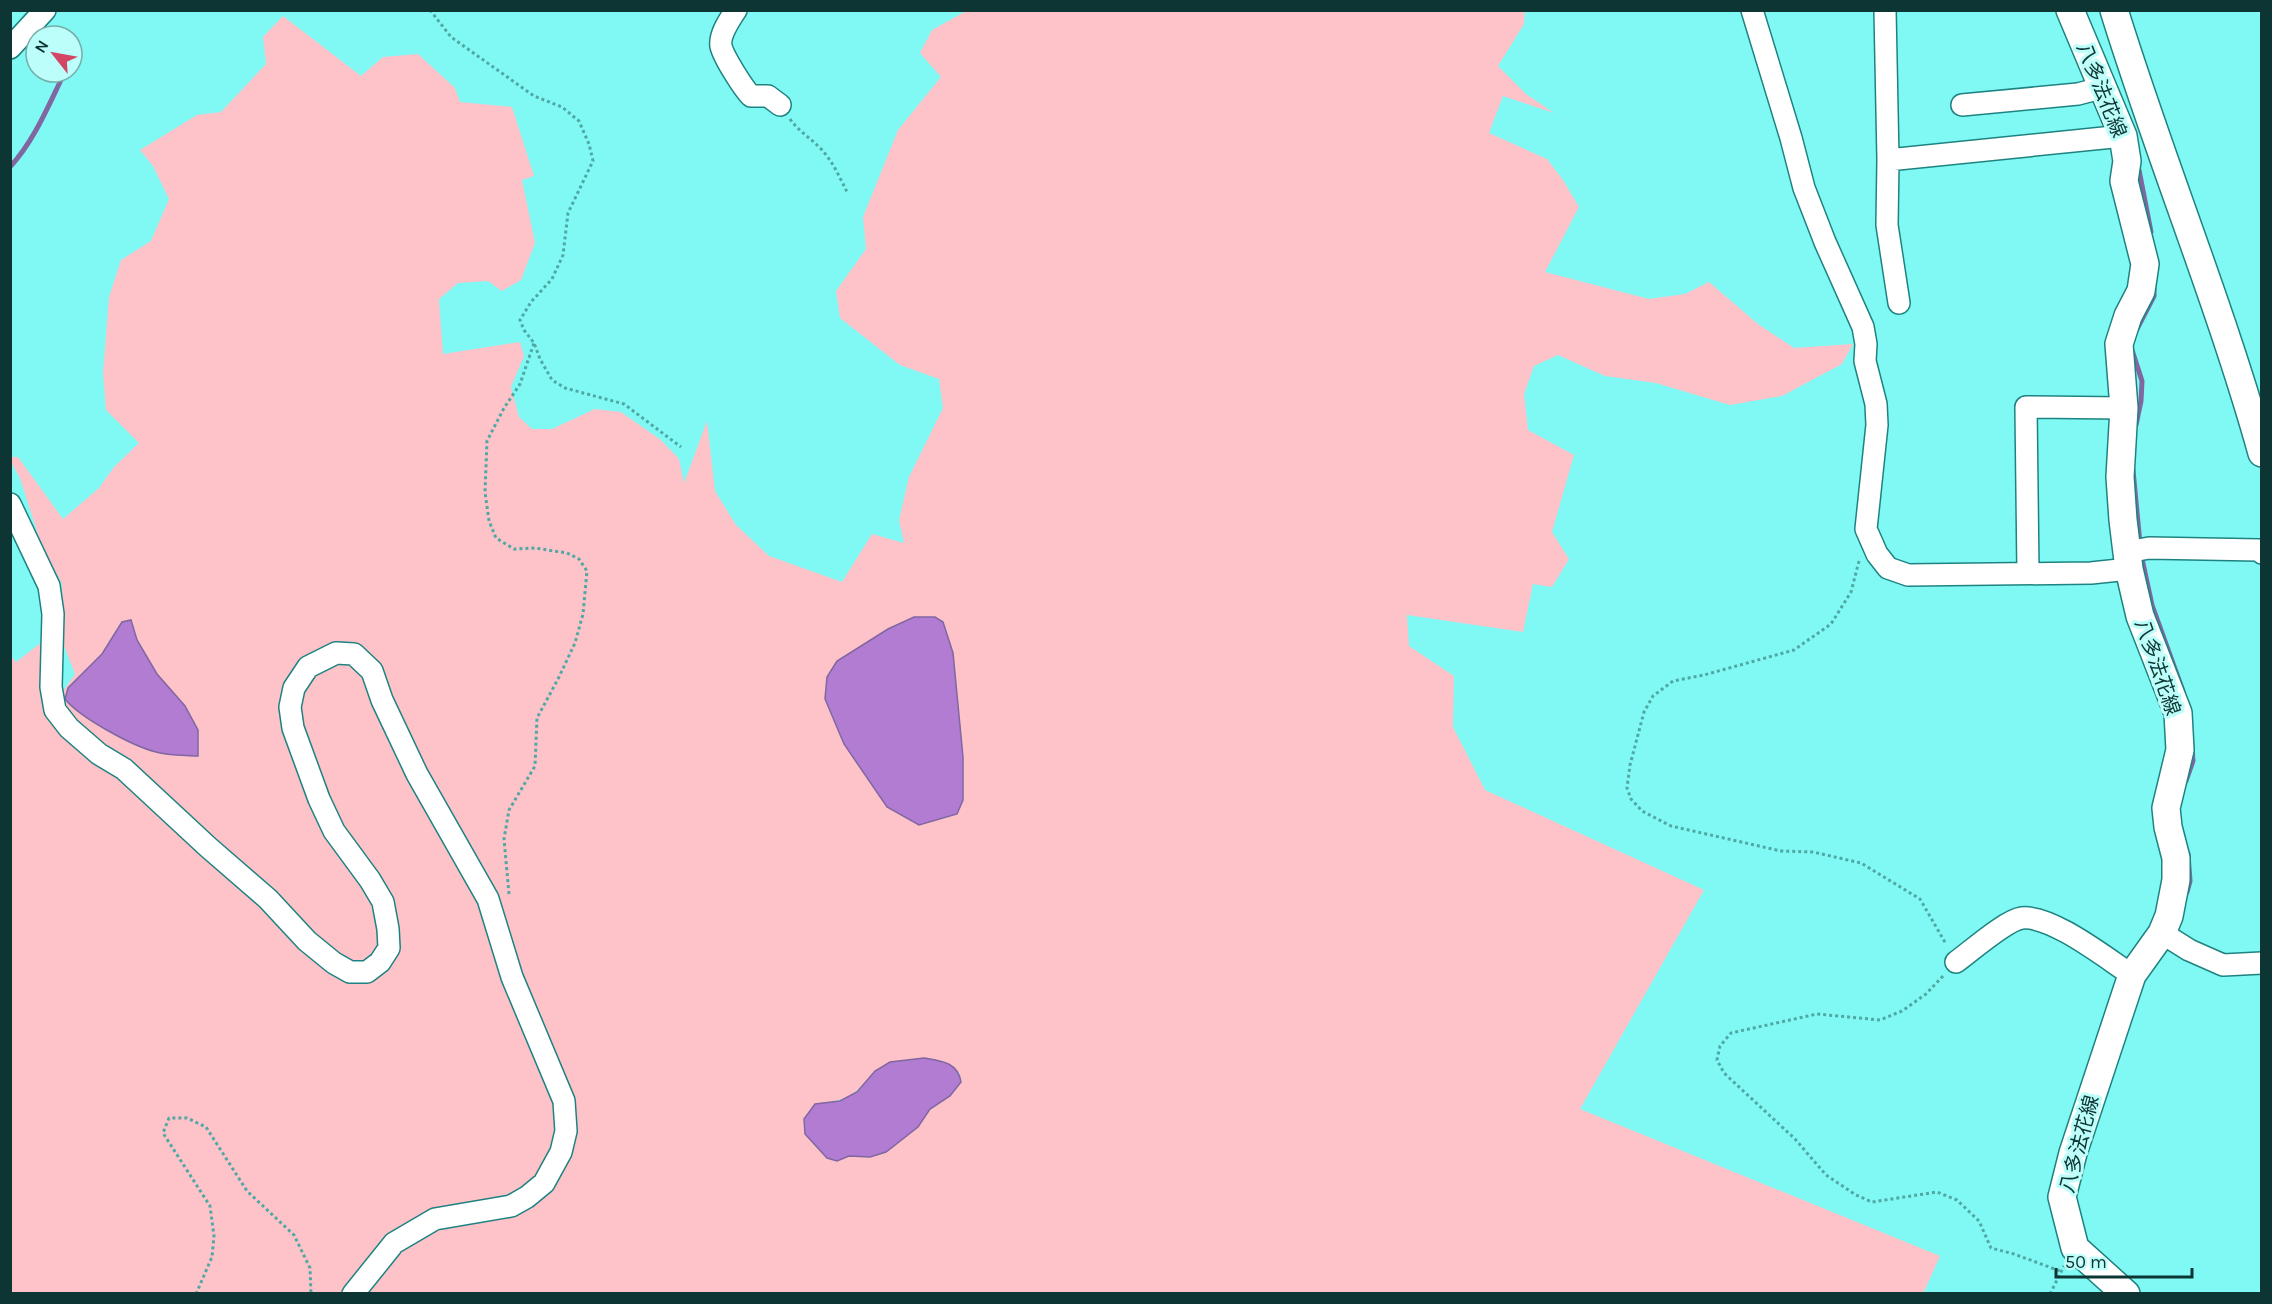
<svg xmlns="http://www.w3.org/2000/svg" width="2272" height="1304" viewBox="0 0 2272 1304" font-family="Karla,'Noto Sans JP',sans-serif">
<rect width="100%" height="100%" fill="#80f9f4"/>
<path fill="#fec2c9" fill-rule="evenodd" d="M 968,10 L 1525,11 L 1524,24 L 1498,66 L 1526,94 L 1554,113 L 1503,96 L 1489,133 L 1547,159 L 1563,180 L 1579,207 L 1545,272 L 1649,299 L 1685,294 L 1709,282 L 1758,324 L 1794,348 L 1853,344 L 1842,364 L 1782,396 L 1730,405 L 1656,383 L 1605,376 L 1558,355 L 1534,366 L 1524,394 L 1528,430 L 1574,455 L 1552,532 L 1569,559 L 1552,587 L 1533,584 L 1523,632 L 1407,615 L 1409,646 L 1454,676 L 1453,727 L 1485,790 L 1704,890 L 1580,1109 L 1940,1256 L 1923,1294 L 11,1293 L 10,655 L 16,662 L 42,642 L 40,693 L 47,715 L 75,674 L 64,646 L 62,584 L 41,544 L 20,478 L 11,462 L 11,457 L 18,457 L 63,519 L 99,488 L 114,467 L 139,443 L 106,410 L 103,373 L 109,297 L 121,260 L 151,241 L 169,199 L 153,166 L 140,150 L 197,115 L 221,112 L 266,64 L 263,37 L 283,16 L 361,76 L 383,57 L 418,54 L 455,88 L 460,102 L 512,107 L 534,176 L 522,180 L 535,243 L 521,280 L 502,291 L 488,281 L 458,283 L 439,299 L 443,354 L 520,342 L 524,356 L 511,387 L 519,417 L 532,429 L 552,429 L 595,409 L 621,412 L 661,440 L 679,459 L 684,483 L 707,421 L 715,491 L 736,525 L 769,556 L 842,582 L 872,534 L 904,543 L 899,520 L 909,477 L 943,408 L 939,379 L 900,365 L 840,318 L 836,291 L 866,249 L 863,217 L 898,130 L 941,77 L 920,53 L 932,30 ZM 914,617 L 953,653 L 963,757 L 963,800 L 837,661 L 888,629 ZM 131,620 L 137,640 L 157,674 L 185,706 L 198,730 L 197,756 L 123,739 L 103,727 L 68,688 L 102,654 L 122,622 ZM 875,1071 L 959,1072 L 961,1082 L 950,1096 L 930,1109 L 918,1127 L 870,1157 L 849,1156 L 837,1161 L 815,1104 C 849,1100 853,1097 875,1071 Z"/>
<path fill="#b17cd2" stroke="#8067a2" stroke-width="1.5" d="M 914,617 L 935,617 L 943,622 L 953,653 L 963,757 L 963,800 L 957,814 L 919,825 L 887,807 L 844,744 L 825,699 L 827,677 L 837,661 L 888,629 Z
M 131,620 L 137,640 L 157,674 L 185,706 L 198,730 L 198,756 C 184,755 169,756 156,752 C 132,746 79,717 65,699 L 68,688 L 102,654 L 122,622 Z
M 924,1058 C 941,1061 958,1062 961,1082 L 950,1096 L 930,1109 L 918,1127 L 886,1152 L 870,1157 L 849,1156 L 837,1161 L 827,1158 L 805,1134 L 804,1119 L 815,1104 L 840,1101 L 857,1092 L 875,1071 L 890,1062 Z"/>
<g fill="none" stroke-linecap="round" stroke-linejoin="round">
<path stroke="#8067a2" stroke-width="5" d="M 10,167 C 33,142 47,109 61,80 L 58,72
M 2139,170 L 2151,232
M 2137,329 L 2154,296 L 2154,289
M 2132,350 L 2142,381 L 2141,401 L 2136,425
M 2133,470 L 2140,544
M 2141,554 L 2152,605 L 2183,691
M 2186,781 L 2193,761 L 2190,720
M 2187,892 L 2190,881 L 2188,854"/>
<defs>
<path id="minor" d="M 736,10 C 730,19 719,35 721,46 C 723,56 743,88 751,96 L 768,96 L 780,105
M 1752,10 L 1791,138 L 1804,188 L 1825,242 L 1863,327 L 1866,344 L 1865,361 L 1876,404 L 1877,425 L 1866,529 L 1877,554 L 1888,568 L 1908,575 L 2091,573 L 2129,569
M 1885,10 L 1888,160 L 2123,136
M 10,48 L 45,10
M 1962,105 L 2078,94 L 2101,88
M 1888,160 L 1887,225 L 1899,303
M 10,504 L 49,586 L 53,614 L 51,687 L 55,710 L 69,728 L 99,754 L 124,769 L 208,847 L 268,899 L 307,941 L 334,963 L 350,972 L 367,972 L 380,962 L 389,948 L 388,929 L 383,902 L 370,880 L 334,831 L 319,799 L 293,728 L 290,707 L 294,688 L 308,667 L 336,653 L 354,654 L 372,671 L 382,700 L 417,774 L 488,899 L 512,977 L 564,1101 L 566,1131 L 561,1152 L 544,1183 L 527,1197 L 511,1206 L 435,1219 L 394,1243 L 353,1294
M 2127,552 L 2149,548 L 2259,550 L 2262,553
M 2028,573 L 2026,407 L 2124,408
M 2162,933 L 2189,950 L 2223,965 L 2262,963
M 1956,962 C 1970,952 2006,920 2022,918 C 2052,915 2107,959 2132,975"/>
<path id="major" d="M 2070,10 L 2123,136 L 2127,161 L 2124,181 L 2145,264 L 2141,291 L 2128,316 L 2119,344 L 2124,408 L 2120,477 L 2123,520 L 2129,569 L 2140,616 L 2178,713 L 2180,750 L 2166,808 L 2168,827 L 2176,858 L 2176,880 L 2169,916 L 2162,933 L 2132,975 L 2073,1153 L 2062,1197 L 2075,1248 L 2126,1294
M 2114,10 C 2160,159 2220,303 2262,453"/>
</defs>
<use href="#minor" stroke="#1e8380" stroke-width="24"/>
<use href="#major" stroke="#1e8380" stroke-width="30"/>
<path stroke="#50a8a4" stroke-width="3" stroke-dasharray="3 3" stroke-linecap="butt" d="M 430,10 L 451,37 L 534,96 L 562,107 L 579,121 L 589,144 L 593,161 L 568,213 L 563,255 L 552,279 L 531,302 L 520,320 L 524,330 L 534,343 L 540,359 L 552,380 L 565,388 L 624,404 L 681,447
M 790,119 C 799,132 811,138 822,150 C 833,162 840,178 847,192
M 1859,561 L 1851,592 L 1831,624 L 1794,650 L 1704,675 L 1673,681 L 1653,696 L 1644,712 L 1630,765 L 1627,788 L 1631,799 L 1642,811 L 1671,826 L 1781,851 L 1813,852 L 1861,863 L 1920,899 L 1946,944
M 509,894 L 504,839 L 509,810 L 535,766 L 537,718 L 558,679 L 575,643 L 583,614 L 587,571 L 579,559 L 567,553 L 535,548 L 514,549 L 496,538 L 489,521 L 485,492 L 487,441 L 504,408 L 520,384 L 534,343
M 1943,976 L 1926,994 L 1902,1011 L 1880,1020 L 1817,1014 L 1731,1033 L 1720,1046 L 1717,1060 L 1724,1073 L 1795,1139 L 1826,1175 L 1856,1195 L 1872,1202 L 1937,1192 L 1957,1200 L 1979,1221 L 1991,1248 L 2014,1254 L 2060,1271
M 196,1294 L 212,1257 L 214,1236 L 210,1206 L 163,1133 L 169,1118 L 187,1118 L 206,1127 L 247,1191 L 294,1235 L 310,1268 L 311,1294
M 2050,1294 L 2064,1266"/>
<use href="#minor" stroke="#fff" stroke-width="21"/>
<use href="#major" stroke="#fff" stroke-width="27"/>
</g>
<g text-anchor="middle" stroke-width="6" stroke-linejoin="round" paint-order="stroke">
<g font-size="20" fill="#0d3533" stroke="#bcfefa">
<text transform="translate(2102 90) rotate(68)" y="7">八多法花線</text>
<text transform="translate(2158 667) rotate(71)" y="7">八多法花線</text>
<text transform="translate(2079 1144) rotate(-75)" y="7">八多法花線</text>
</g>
</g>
<rect width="2272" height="1304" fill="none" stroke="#0d3533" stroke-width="24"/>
<g transform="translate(54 54) rotate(301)"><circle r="28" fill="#bcfefa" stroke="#76aeaa" stroke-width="1.5"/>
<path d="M0-4.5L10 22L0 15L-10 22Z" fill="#d44463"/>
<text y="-9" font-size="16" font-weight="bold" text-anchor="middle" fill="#0d3533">N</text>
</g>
<path d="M2056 1268v9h136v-9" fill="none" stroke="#0d3533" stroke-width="3"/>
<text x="2065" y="1268" font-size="18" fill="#0d3533" stroke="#bcfefa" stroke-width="4.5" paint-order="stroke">50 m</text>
</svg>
